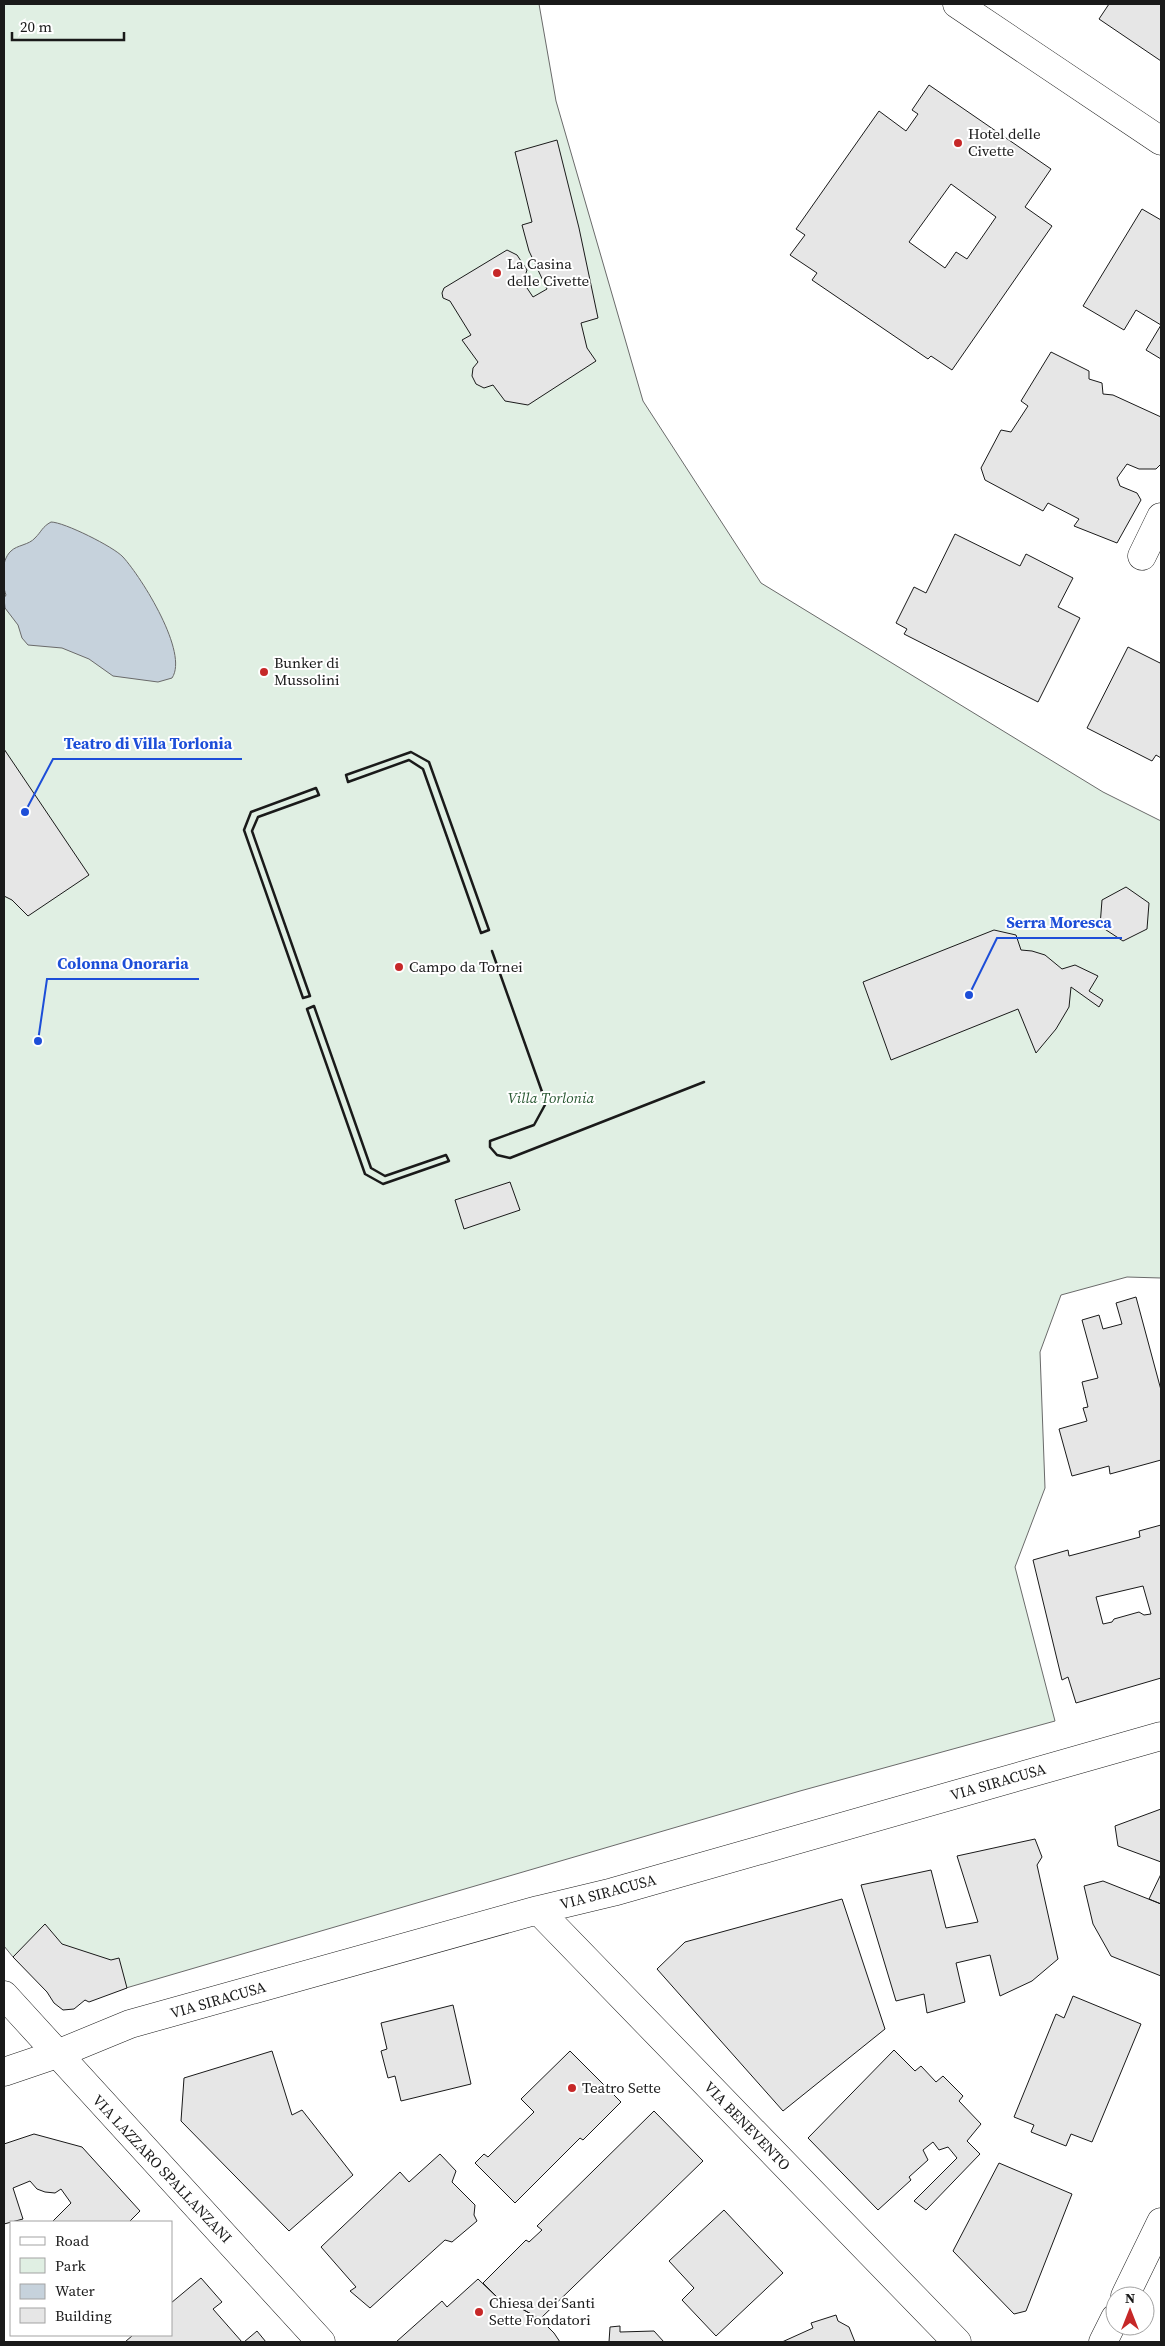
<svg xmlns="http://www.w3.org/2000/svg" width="1165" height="2346" viewBox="0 0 1165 2346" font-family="'Source Serif 4',serif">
<rect width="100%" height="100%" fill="#fff"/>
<path fill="#e0efe3" stroke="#6a6a6a" d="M 4,4 L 539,4 L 556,101 L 643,401 L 761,583 L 1103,792 L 1161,821 L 1161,1278 L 1127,1277 L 1061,1295 L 1040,1352 L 1045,1488 L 1015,1567 L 1055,1721 L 800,1791 L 85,2000 L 13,1957 L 4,1946 Z"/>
<path fill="#c6d2dc" stroke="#6a6a6a" d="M 51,522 C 64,522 114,547 123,557 C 142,578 189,653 172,678 L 158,682 L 113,676 L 89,659 L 62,648 L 28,645 L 22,638 L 18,625 L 5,608 L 4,598 L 6,595 C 2,584 0,561 11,551 C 17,545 29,545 35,538 C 42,531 42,527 51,522 Z"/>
<path fill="#e6e6e6" stroke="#1a1a1a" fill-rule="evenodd" d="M 1109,4 L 1161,4 L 1161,61 L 1099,19 Z
M 929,85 L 1051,169 L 1025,207 L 1052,226 L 952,370 L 931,356 L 928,359 L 812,280 L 817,273 L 790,255 L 805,235 L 796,229 L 879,111 L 906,131 L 918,114 L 912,110 ZM 951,184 L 996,217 L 967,259 L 956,252 L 945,268 L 909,242 Z
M 557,140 L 579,228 L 598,318 L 581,323 L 587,348 L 596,361 L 528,405 L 505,401 L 493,385 L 484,388 L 476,384 L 472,376 L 473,368 L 478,362 L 462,340 L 471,335 L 450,301 L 443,298 L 442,293 L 444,288 L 507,250 L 517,255 L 527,270 L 523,282 L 533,297 L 547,289 L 529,251 L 522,225 L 532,222 L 515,152 Z
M 1142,209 L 1161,220 L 1161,359 L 1146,350 L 1161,325 L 1136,310 L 1124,330 L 1083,306 Z
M 1051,352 L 1089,371 L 1089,379 L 1102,383 L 1103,394 L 1113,395 L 1161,417 L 1161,464 L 1156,469 L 1139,469 L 1127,464 L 1117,478 L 1120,486 L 1137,493 L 1141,500 L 1117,543 L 1074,526 L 1079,519 L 1048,503 L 1043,511 L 985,480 L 981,468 L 1001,430 L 1011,432 L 1028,406 L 1021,401 Z
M 955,534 L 1020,566 L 1026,554 L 1073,578 L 1058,607 L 1080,618 L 1038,702 L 904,634 L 907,629 L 896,623 L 914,587 L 926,593 Z
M 1128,647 L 1160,663 L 1161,660 L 1161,758 L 1156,755 L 1152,761 L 1087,728 Z
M 4,749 L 89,875 L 28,916 L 12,900 L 4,896 Z
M 1126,887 L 1149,903 L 1147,929 L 1123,941 L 1100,926 L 1102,900 Z
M 994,930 L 1016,935 L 1021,950 L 1032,951 L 1045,955 L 1062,969 L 1075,965 L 1098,976 L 1089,991 L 1103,1000 L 1099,1007 L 1071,987 L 1069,1007 L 1056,1029 L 1036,1053 L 1018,1009 L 891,1060 L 863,982 Z
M 510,1182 L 520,1210 L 464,1229 L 455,1200 Z
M 1136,1297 L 1161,1390 L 1161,1460 L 1110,1474 L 1109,1466 L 1072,1476 L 1059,1429 L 1087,1421 L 1083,1408 L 1088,1407 L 1082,1382 L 1098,1378 L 1082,1320 L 1099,1315 L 1103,1329 L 1122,1324 L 1116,1303 Z
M 1161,1525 L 1161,1678 L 1076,1703 L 1068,1677 L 1062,1680 L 1033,1560 L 1068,1550 L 1069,1556 L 1140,1537 L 1139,1531 ZM 1143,1586 L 1151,1614 L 1144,1615 L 1139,1612 L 1114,1619 L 1112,1622 L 1103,1624 L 1096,1597 Z
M 1161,1809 L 1161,1862 L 1118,1846 L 1115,1826 Z
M 1035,1839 L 1042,1857 L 1037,1865 L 1058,1959 L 1032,1981 L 1000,1996 L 990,1955 L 956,1963 L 965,2002 L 927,2013 L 924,1994 L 896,2001 L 861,1885 L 931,1870 L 946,1928 L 978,1922 L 957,1856 Z
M 1161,1874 L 1161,1904 L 1149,1899 Z
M 1103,1881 L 1161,1904 L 1161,1976 L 1111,1956 L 1093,1924 L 1084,1886 Z
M 842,1899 L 885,2029 L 783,2111 L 657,1969 L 685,1942 Z
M 45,1924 L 62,1944 L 111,1960 L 119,1958 L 127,1988 L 89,2002 L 85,2000 L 74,2009 L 63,2010 L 54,2003 L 47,1992 L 13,1957 Z
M 1073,1996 L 1141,2024 L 1092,2142 L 1071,2134 L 1066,2146 L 1031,2132 L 1034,2125 L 1014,2117 L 1056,2014 L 1064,2018 Z
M 453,2005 L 471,2084 L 401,2101 L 395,2076 L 388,2078 L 381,2051 L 387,2049 L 381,2023 Z
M 894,2050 L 915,2071 L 921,2066 L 936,2082 L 943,2076 L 963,2096 L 959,2101 L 981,2124 L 967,2141 L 980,2154 L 926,2210 L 914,2201 L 957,2158 L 948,2147 L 939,2150 L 933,2142 L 923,2150 L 928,2160 L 909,2177 L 911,2180 L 878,2210 L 808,2138 Z
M 272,2051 L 292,2115 L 302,2110 L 353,2175 L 289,2231 L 181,2121 L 184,2078 Z
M 570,2051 L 621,2102 L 583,2140 L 580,2138 L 515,2203 L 475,2163 L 484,2154 L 488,2157 L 534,2112 L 521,2099 Z
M 654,2111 L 703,2161 L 540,2319 L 515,2305 L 503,2303 L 483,2283 L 526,2240 L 529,2242 L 542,2230 L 537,2226 Z
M 34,2134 L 82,2147 L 140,2211 L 129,2222 L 52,2222 L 71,2203 L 61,2189 L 55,2193 L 45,2192 L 37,2189 L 30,2181 L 13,2188 L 23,2219 L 4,2224 L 4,2144 Z
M 440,2154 L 456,2171 L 452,2182 L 475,2205 L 474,2215 L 477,2221 L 452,2242 L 445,2240 L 370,2308 L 350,2291 L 356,2287 L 321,2247 L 400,2172 L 409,2182 Z
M 999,2163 L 1072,2194 L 1026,2311 L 1014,2314 L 953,2251 Z
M 724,2210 L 783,2273 L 716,2336 L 682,2300 L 694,2288 L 669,2261 Z
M 201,2278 L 222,2302 L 213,2309 L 242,2342 L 125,2342 L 133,2335 L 171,2335 L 171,2303 Z
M 478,2279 L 503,2303 L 515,2305 L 540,2319 L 554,2333 L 560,2342 L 396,2342 L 442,2301 L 447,2307 Z
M 836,2315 L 838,2321 L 849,2327 L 855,2342 L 782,2342 L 813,2328 L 811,2323 Z
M 620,2326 L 620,2332 L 654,2331 L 664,2342 L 609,2342 L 610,2327 Z
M 257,2331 L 266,2342 L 244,2342 Z"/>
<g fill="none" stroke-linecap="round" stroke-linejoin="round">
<defs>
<path id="minor" d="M 1142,556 L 1161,517
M 538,1910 L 957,2342
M 4,2072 L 57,2054 L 130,2024 L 538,1910 L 613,1892 L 1161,1736
M 1125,2296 L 1161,2222
M 1103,2342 L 1115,2318"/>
<path id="tertiary" d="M 957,4 L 1161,141
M 4,1995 L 321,2342"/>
</defs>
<use href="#minor" stroke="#1a1a1a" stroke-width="29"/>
<use href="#tertiary" stroke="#1a1a1a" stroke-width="29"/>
<use href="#minor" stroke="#fff" stroke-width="28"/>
<use href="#tertiary" stroke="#fff" stroke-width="28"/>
<path stroke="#1a1a1a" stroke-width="2.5" d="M 411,752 L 429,762 L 489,930 L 481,933 L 423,769 L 409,760 L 348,782 L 346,775 Z
M 316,788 L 319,795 L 258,817 L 252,831 L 310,996 L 303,998 L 244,830 L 251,812 Z
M 492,951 L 546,1103 L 534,1125 L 490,1141 L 490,1147 L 497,1155 L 510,1158 L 704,1082
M 314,1006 L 371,1168 L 385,1176 L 446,1155 L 449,1161 L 383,1184 L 365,1174 L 307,1009 Z"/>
</g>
<g fill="#c62828" stroke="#fff" stroke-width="2">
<circle cx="958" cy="143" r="5"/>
<circle cx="497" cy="273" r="5"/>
<circle cx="264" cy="672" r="5"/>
<circle cx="399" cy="967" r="5"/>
<circle cx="572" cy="2088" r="5"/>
<circle cx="479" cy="2312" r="5"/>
</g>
<g text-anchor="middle" stroke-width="4" stroke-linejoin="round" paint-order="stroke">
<g font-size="15" fill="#1a1a1a" stroke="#fff" text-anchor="start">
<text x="968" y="139">Hotel delle<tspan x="968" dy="17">Civette</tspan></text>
<text x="507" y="269">La Casina<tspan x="507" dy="17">delle Civette</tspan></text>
<text x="274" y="668">Bunker di<tspan x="274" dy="17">Mussolini</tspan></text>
<text x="409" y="972">Campo da Tornei</text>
<text x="582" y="2093">Teatro Sette</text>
<text x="489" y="2308">Chiesa dei Santi<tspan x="489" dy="17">Sette Fondatori</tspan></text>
</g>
<g font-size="15" font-style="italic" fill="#2b5a34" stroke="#fff">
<text x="551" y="1103">Villa Torlonia</text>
</g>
<g font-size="15" fill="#1a1a1a" stroke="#fff">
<text transform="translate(998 1782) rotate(-16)" y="5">VIA SIRACUSA</text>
<text transform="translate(608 1892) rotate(-15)" y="5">VIA SIRACUSA</text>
<text transform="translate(218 2000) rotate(-16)" y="5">VIA SIRACUSA</text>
<text transform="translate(747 2126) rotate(46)" y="5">VIA BENEVENTO</text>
<text transform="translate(162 2169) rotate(47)" y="5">VIA LAZZARO SPALLANZANI</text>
</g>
</g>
<path fill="none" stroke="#1d4ed8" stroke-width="2" d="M25 812L53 759H242M969 995L997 938H1122M38 1041L47 979H199"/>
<g fill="#1d4ed8" stroke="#fff" stroke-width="2">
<circle cx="25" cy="812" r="5"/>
<circle cx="969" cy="995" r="5"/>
<circle cx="38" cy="1041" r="5"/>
</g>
<g font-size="16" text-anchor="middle" font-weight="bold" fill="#1d4ed8" stroke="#fff" stroke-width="4" stroke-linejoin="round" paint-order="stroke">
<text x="148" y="749">Teatro di Villa Torlonia</text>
<text x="1059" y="928">Serra Moresca</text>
<text x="123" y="969">Colonna Onoraria</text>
</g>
<rect width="1165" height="2346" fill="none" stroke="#1a1a1a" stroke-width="10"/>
<rect x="10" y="2221" width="162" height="115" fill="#ffffff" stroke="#a3a3a3"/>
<rect x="20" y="2237" width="25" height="8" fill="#ffffff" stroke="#a3a3a3"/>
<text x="55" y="2246" font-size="15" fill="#1a1a1a">Road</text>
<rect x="20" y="2258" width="25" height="15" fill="#e0efe3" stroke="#a3a3a3"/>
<text x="55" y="2271" font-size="15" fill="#1a1a1a">Park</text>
<rect x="20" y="2284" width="25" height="15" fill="#c6d2dc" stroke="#a3a3a3"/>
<text x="55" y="2296" font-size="15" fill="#1a1a1a">Water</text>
<rect x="20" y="2308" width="25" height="15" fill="#e6e6e6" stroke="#a3a3a3"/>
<text x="55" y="2321" font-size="15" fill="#1a1a1a">Building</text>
<g transform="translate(1130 2311)"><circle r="24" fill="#ffffff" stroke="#a3a3a3"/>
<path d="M0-4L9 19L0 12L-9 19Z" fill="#c62828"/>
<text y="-8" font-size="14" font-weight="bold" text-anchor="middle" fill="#1a1a1a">N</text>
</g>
<path d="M12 32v8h112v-8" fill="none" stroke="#1a1a1a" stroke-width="2.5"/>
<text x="20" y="32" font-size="15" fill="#1a1a1a" stroke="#ffffff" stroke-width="4" paint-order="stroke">20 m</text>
</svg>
